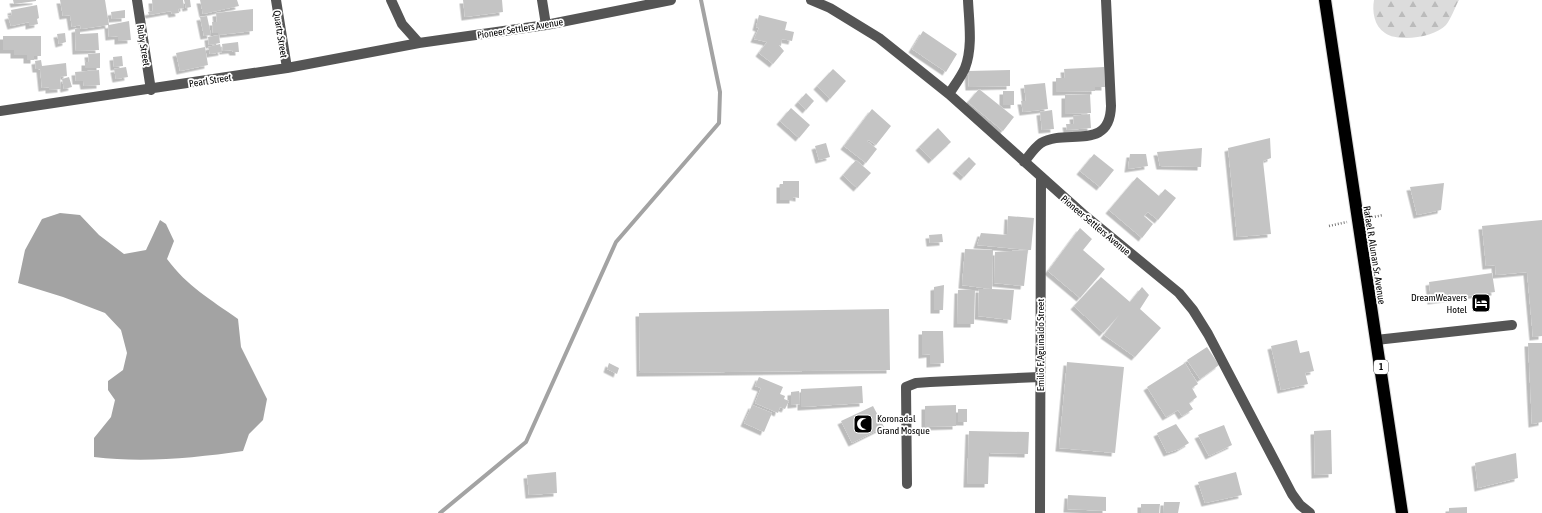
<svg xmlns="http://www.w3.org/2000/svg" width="1542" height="513" viewBox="0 0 1542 513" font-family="'Asap Condensed',sans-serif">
<defs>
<pattern id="forest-firs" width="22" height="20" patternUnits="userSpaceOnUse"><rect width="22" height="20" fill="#dcdcdc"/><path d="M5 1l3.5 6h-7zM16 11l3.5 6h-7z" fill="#bbb"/></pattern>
<filter id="shadow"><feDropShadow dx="-3.5" dy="3.5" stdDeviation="0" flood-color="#0004"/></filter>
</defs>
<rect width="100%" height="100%" fill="#fff"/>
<path fill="url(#forest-firs)" d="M 1374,0 L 1459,0 C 1455,7 1451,19 1446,25 C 1435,37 1399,43 1385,33 C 1374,26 1372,11 1374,0 Z"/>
<path fill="#a3a3a3" d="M 60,213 L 80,215 L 99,235 L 124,254 L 146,250 L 160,220 L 166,224 L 174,241 L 167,259 C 188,287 210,299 238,319 L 241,347 L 267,399 L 263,420 L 249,434 L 243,451 C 194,458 143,463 94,457 L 94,438 L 111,417 L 115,400 L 108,390 L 108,381 L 123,370 L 127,353 L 121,330 L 105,313 L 63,297 L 18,283 L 25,250 L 42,219 Z"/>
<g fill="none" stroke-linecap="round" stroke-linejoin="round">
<path stroke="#a3a3a3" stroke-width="4" d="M 440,513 L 526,442 L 616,242 L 719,123 L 720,92 L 701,0"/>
</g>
<path fill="#c4c4c4" filter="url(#shadow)" d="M 13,0 L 36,0 L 36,1 L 14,4 Z
M 60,0 L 105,0 L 109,25 L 129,21 L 131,40 L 118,41 L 118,36 L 109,37 L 108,25 L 81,29 L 80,25 L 72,27 L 70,15 L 63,16 Z
M 152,0 L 183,0 L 184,8 L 178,9 L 179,13 L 172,14 L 171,11 L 149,15 L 148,12 L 153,11 Z
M 184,0 L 190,0 L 191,7 L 186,8 Z
M 200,0 L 237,0 L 239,6 L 203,14 Z
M 463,0 L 502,0 L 503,12 L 465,17 Z
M 37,5 L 39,18 L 37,19 L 38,24 L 29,26 L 29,22 L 11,26 L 8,16 L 12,15 L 11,10 Z
M 253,9 L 253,31 L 218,35 L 218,33 L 213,33 L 212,22 L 217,22 L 216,13 Z
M 125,10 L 125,18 L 112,19 L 111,12 Z
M 759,15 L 787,22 L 785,30 L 794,32 L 792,41 L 782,39 L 781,46 L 779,45 L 784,51 L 773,64 L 759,53 L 767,42 L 754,39 L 759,28 L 756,27 Z
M 207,16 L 211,35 L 204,36 L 200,17 Z
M 80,28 L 80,34 L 98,33 L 99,50 L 76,51 L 75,29 Z
M 923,31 L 957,54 L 946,72 L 912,49 Z
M 65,33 L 66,42 L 59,44 L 57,34 Z
M 219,35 L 220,43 L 209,45 L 208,37 Z
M 3,36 L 41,36 L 41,56 L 34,56 L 34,60 L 27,60 L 27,55 L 14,55 L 14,50 L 3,50 Z
M 238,42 L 239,52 L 233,52 L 232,50 L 223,51 L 222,44 Z
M 220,44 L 222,52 L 210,54 L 208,47 Z
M 205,47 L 208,65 L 180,71 L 176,53 Z
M 100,53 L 100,68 L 85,68 L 85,62 L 89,62 L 88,54 Z
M 122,56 L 123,66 L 114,67 L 113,57 Z
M 41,60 L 42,66 L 66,63 L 67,76 L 60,77 L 61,89 L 49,90 L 49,87 L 42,88 L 40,69 L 36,69 L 35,61 Z
M 126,67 L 128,77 L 116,79 L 114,69 Z
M 1104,67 L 1105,87 L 1095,87 L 1095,91 L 1056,92 L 1056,78 L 1065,78 L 1064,69 Z
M 833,69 L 846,81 L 830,99 L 817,86 Z
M 99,70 L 100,85 L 84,86 L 83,81 L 76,81 L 75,72 Z
M 1010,70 L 1010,86 L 969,87 L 968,71 Z
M 69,77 L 72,87 L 64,89 L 62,79 Z
M 1045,83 L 1048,109 L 1023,112 L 1021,101 L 1026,101 L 1024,85 Z
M 979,89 L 1014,117 L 1003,131 L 968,102 Z
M 1003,91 L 1014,91 L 1014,105 L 1003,105 Z
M 806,93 L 814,101 L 806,110 L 798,102 Z
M 1090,94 L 1091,113 L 1065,114 L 1065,95 Z
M 791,108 L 810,125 L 799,138 L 780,121 Z
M 872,109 L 891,126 L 876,145 L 869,140 L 867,141 L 877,149 L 866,163 L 844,146 Z
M 1052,110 L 1054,129 L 1042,130 L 1040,112 Z
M 1090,114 L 1091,128 L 1067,130 L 1066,124 L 1074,124 L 1073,116 Z
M 938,128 L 951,142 L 932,160 L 919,147 Z
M 1270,138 L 1271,158 L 1263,161 L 1271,234 L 1237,237 L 1228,148 Z
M 826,143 L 830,157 L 819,160 L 815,146 Z
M 1202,148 L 1201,167 L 1160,166 L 1157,152 Z
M 1094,154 L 1114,170 L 1100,187 L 1080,171 Z
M 1130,154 L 1146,154 L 1148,166 L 1128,169 Z
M 969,157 L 976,164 L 964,177 L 956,170 Z
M 856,160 L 871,173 L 857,188 L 843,175 Z
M 1137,177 L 1159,196 L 1165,189 L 1176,198 L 1158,220 L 1148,212 L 1144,216 L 1153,224 L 1142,238 L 1109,210 Z
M 783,181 L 799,181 L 799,198 L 793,197 L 793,200 L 780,200 L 780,184 L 783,184 Z
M 1444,183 L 1441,210 L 1417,215 L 1410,187 Z
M 1008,216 L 1034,218 L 1031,250 L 1028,250 L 1024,286 L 994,283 L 995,252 L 1028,250 L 977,245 L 981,233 L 1007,235 Z
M 1542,220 L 1542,336 L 1533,337 L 1527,272 L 1496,275 L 1495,265 L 1486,266 L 1482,226 Z
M 1080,228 L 1092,239 L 1083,250 L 1105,269 L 1080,298 L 1048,271 Z
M 942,234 L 943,242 L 930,243 L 929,235 Z
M 965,249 L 993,250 L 992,289 L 1014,290 L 1011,320 L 978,316 L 979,289 L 990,289 L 962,285 Z
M 1492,273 L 1495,292 L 1431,301 L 1429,282 Z
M 1101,277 L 1130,302 L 1142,287 L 1149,295 L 1140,309 L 1161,328 L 1135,357 L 1104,335 L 1119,315 L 1103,333 L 1074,306 Z
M 944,285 L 943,310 L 934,310 L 934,287 Z
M 958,290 L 975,290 L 974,324 L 957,324 Z
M 889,309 L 890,370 L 640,373 L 639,313 Z
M 922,331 L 943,331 L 944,363 L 930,364 L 930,354 L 922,355 Z
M 1297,340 L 1300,353 L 1309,351 L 1314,371 L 1305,373 L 1308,384 L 1281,390 L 1271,346 Z
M 1528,343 L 1542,343 L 1542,422 L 1532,424 Z
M 1207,347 L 1219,365 L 1200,379 L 1187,360 Z
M 1067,362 L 1124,367 L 1115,453 L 1059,448 Z
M 609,363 L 619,368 L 617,374 L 607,369 Z
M 1185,363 L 1198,384 L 1192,388 L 1197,397 L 1189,403 L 1193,409 L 1182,416 L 1178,410 L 1166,417 L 1147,387 Z
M 759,377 L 783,387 L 780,394 L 785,396 L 784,399 L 789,401 L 785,409 L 780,407 L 778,413 L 755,403 L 761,388 L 755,386 Z
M 862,386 L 863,403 L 801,407 L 801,389 Z
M 799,391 L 800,404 L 791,405 L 791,392 Z
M 752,405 L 772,413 L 764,432 L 744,423 Z
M 956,405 L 956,426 L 925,427 L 925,406 Z
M 873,406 L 884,427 L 852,443 L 841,421 Z
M 958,409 L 967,409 L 967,422 L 958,422 Z
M 1176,424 L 1189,443 L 1179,449 L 1167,453 L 1157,433 Z
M 1224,425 L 1232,445 L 1209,456 L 1198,435 Z
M 1331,430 L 1332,474 L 1315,475 L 1314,431 Z
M 969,431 L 1029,432 L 1028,454 L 989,453 L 988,484 L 967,484 Z
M 1516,453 L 1518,478 L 1478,488 L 1475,463 Z
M 556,472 L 557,493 L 529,495 L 527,475 Z
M 1236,472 L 1242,495 L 1205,503 L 1198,482 Z
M 1068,495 L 1106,497 L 1106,511 L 1067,509 Z
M 1164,502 L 1180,502 L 1178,513 L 1163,513 Z
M 1141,504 L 1160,504 L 1159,513 L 1141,513 Z
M 1467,507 L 1467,513 L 1449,513 L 1449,508 Z"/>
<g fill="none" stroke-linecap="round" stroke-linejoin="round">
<defs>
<path id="highway" d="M 1325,0 L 1402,513"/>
</defs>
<use href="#highway" stroke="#dbdbdb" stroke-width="14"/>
<path stroke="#777" stroke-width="2.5" stroke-dasharray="1 2" stroke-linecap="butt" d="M 1369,218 L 1383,215
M 1329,226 L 1347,222"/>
<path stroke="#555" stroke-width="10" d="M 137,0 L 151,90
M 276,0 L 287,68
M 391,0 L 402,24 L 419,43
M 542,0 L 546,25
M 811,0 L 830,8 L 879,38 L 949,94 L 1083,214 L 1179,293 L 1193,310 L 1208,334 L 1292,494 L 1300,505 L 1310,513
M 949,94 C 954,86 961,77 965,68 C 973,47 969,22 968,0
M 0,111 L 287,68 L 419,43 L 546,25 L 671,0
M 1024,162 C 1029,156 1034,148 1041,143 C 1066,128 1110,152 1111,106 L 1106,0
M 1376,340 L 1512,325
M 907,484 L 906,387 L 916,383 L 930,382 L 1040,377
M 1040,513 L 1041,177"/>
<use href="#highway" stroke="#000" stroke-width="12"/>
</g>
<defs>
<symbol id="hotel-square" viewBox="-11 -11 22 22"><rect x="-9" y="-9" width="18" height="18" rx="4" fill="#000" stroke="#fff"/><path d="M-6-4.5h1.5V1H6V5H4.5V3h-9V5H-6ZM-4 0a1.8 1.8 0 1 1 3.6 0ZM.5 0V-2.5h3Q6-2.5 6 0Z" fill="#fff"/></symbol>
<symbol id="mosque-square" viewBox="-11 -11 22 22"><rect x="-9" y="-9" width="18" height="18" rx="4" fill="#000" stroke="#fff"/><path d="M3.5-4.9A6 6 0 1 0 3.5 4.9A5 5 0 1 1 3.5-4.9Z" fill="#fff"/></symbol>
</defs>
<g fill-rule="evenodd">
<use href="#hotel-square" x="1470" y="292" width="22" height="22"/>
<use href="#mosque-square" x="852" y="413" width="22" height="22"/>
</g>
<g text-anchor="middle" stroke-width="3.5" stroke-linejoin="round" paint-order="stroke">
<rect fill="#fff" stroke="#4c4c4c" stroke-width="1" x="1374" y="360" width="14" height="14" rx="3"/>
<g font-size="9" font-weight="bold" fill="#000">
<text x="1381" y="370">1</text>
</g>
<g font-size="10" fill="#000" stroke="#fff">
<text transform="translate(520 28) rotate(-9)" y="4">Pioneer Settlers Avenue</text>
<text transform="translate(281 34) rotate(81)" y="4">Quartz Street</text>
<text transform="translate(144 45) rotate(81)" y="4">Ruby Street</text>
<text transform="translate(210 80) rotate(-9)" y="4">Pearl Street</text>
<text transform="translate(1096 225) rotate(40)" y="4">Pioneer Settlers Avenue</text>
<text transform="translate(1375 255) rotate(81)" y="4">Rafael R. Alunan Sr. Avenue</text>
<text transform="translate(1040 345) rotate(-90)" y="4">Emilio F. Aguinaldo Street</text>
</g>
<g font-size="10" fill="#000" stroke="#fff" text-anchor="end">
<text x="1467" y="301">DreamWeavers<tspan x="1467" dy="12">Hotel</tspan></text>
<text x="877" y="422" text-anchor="start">Koronadal<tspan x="877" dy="12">Grand Mosque</tspan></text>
</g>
</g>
</svg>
